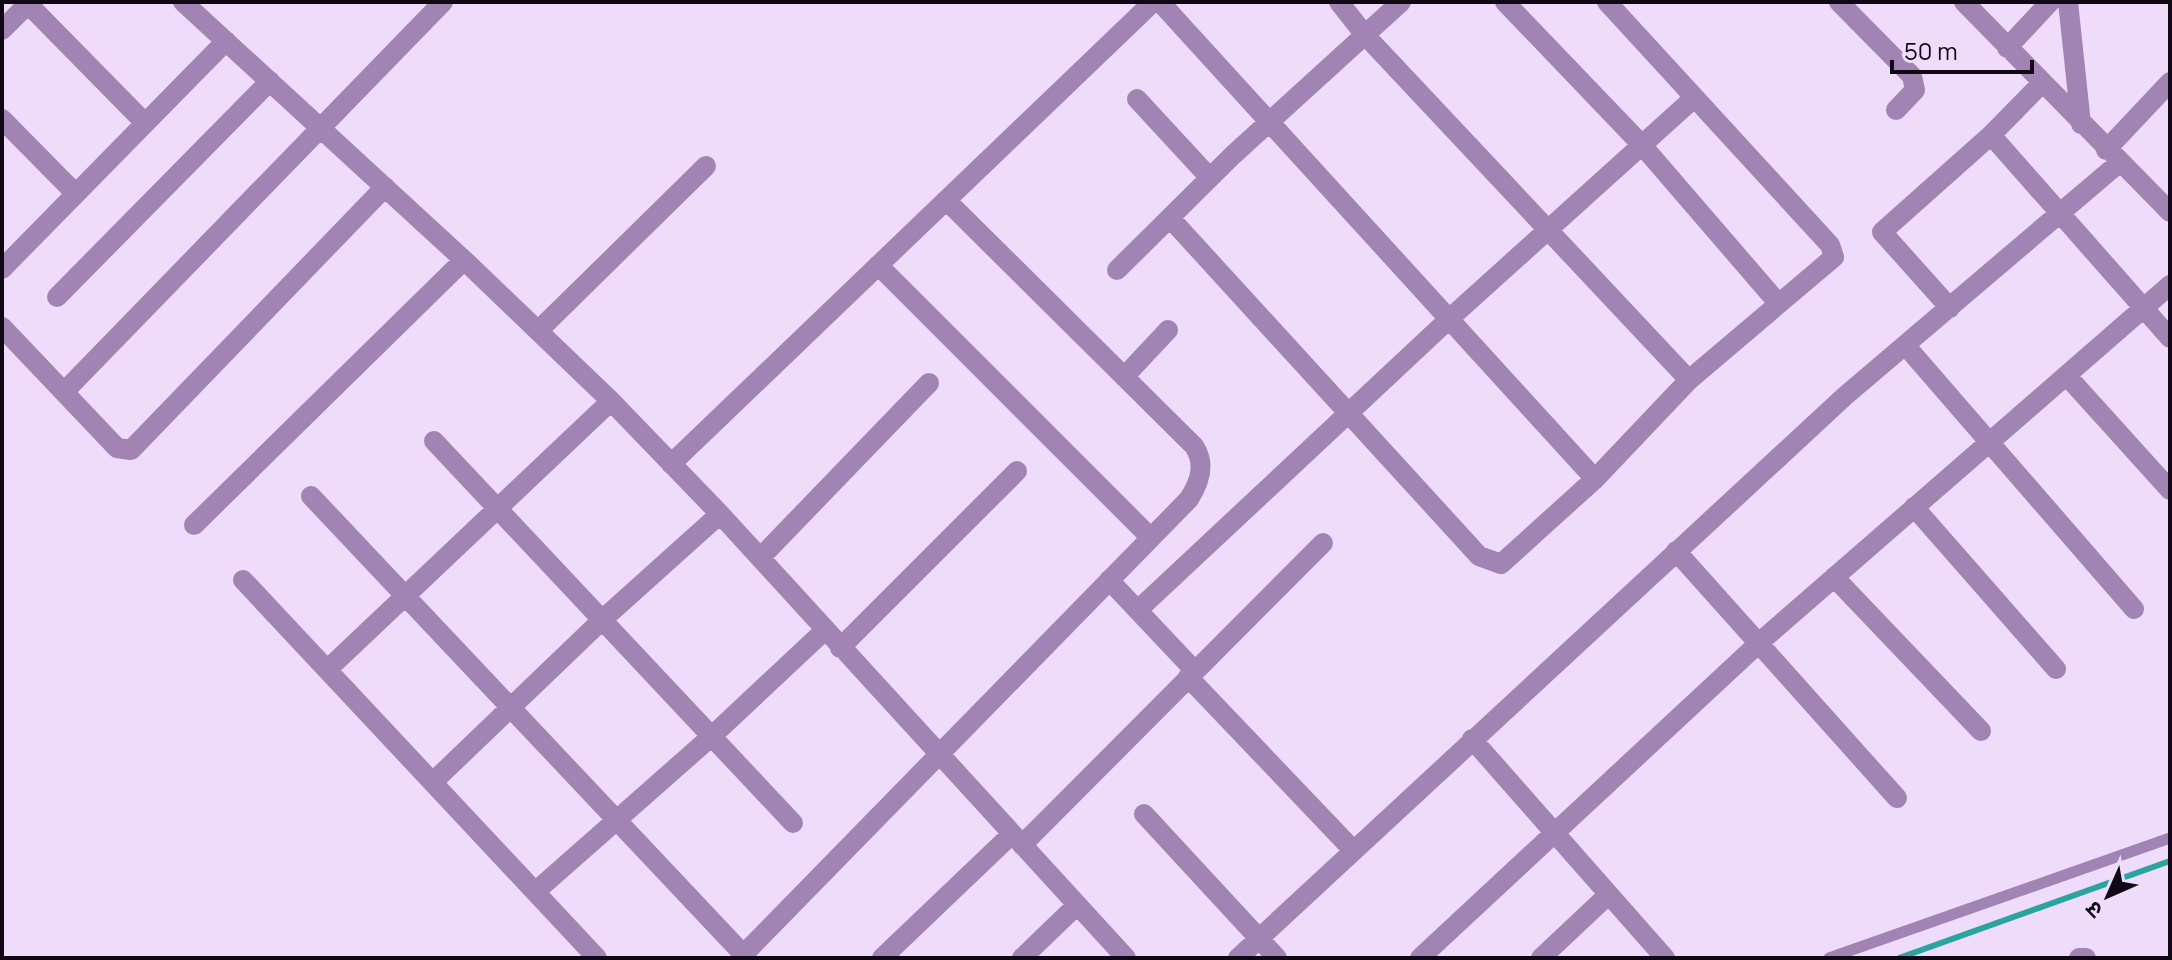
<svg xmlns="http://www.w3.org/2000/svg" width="2172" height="960" viewBox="0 0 2172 960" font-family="Manrope,'Noto Sans Devanagari',sans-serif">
<rect width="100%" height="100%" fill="#efdcfa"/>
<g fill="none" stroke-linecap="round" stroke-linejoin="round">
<path stroke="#2ba4a1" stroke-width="6" d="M 1899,958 L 2170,861"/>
<path stroke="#a184b3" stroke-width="11" d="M 1829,958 L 2170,838"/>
<path stroke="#a184b3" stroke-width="20" d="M 183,2 L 464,260 L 611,401 L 720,514 L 1126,958
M 1160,2 L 1595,479
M 1339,2 L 1365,35 L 1689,380
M 1505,2 L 1641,144 L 1778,303
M 1839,2 L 1912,76 L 1915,90 L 1896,110
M 1964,2 L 2170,212
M 2068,2 L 2081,124
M 28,4 L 145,123
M 2,30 L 30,2
M 2007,48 L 2050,2
M 1137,99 L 1210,178
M 2,119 L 76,194
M 1991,135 L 2170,338
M 2106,150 L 2170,82
M 1170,218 L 1479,556 L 1501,564 L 1595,479 L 1689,380 L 1834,257 L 1830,245 L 1607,2
M 878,265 L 1151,538
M 2,269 L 226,41
M 1117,270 L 1233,155 L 1401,2
M 57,297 L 270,81
M 1950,308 L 1882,232 L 1991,135 L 2041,84
M 2,327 L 117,448 L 131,450 L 385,187
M 538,331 L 706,166
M 1906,346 L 2134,609
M 2067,376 L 2170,490
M 1124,377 L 1168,330
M 64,392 L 443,2
M 434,441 L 793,823
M 671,464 L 1153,2
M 311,496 L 743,954
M 1914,507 L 2056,669
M 194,525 L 464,260
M 1676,551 L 1897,798
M 760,558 L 929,383
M 1834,577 L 1981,731
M 243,580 L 597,958
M 1109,580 L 1194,670
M 1139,609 L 1448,320 L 1694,98
M 840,648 L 1017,471
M 328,669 L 611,401
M 1188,677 L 1352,849
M 1472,739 L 1665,958
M 433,782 L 602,620 L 720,514
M 1144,814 L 1277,958
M 1022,845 L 1323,543
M 535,892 L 712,736 L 824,631
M 740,958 L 1189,499 C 1200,482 1206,464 1194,446 L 946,200
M 882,958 L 1012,834
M 1022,958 L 1077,905
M 1238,958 L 1845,396 L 2119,163
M 1420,958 L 1760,642 L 2170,285
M 1541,958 L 1608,895
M 2079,958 L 2086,958"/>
</g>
<rect width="2172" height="960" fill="none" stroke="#100915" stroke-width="8"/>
<g transform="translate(2108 896) rotate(225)" stroke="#efdcfa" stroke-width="6" paint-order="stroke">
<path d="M0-6L14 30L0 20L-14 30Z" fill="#100915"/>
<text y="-12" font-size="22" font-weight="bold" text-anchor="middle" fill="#100915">उ</text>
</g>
<path d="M1892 60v12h140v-12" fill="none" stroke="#100915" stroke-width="4"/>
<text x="1904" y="60" font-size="24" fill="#100915" stroke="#efdcfa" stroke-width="6" paint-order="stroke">50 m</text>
</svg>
